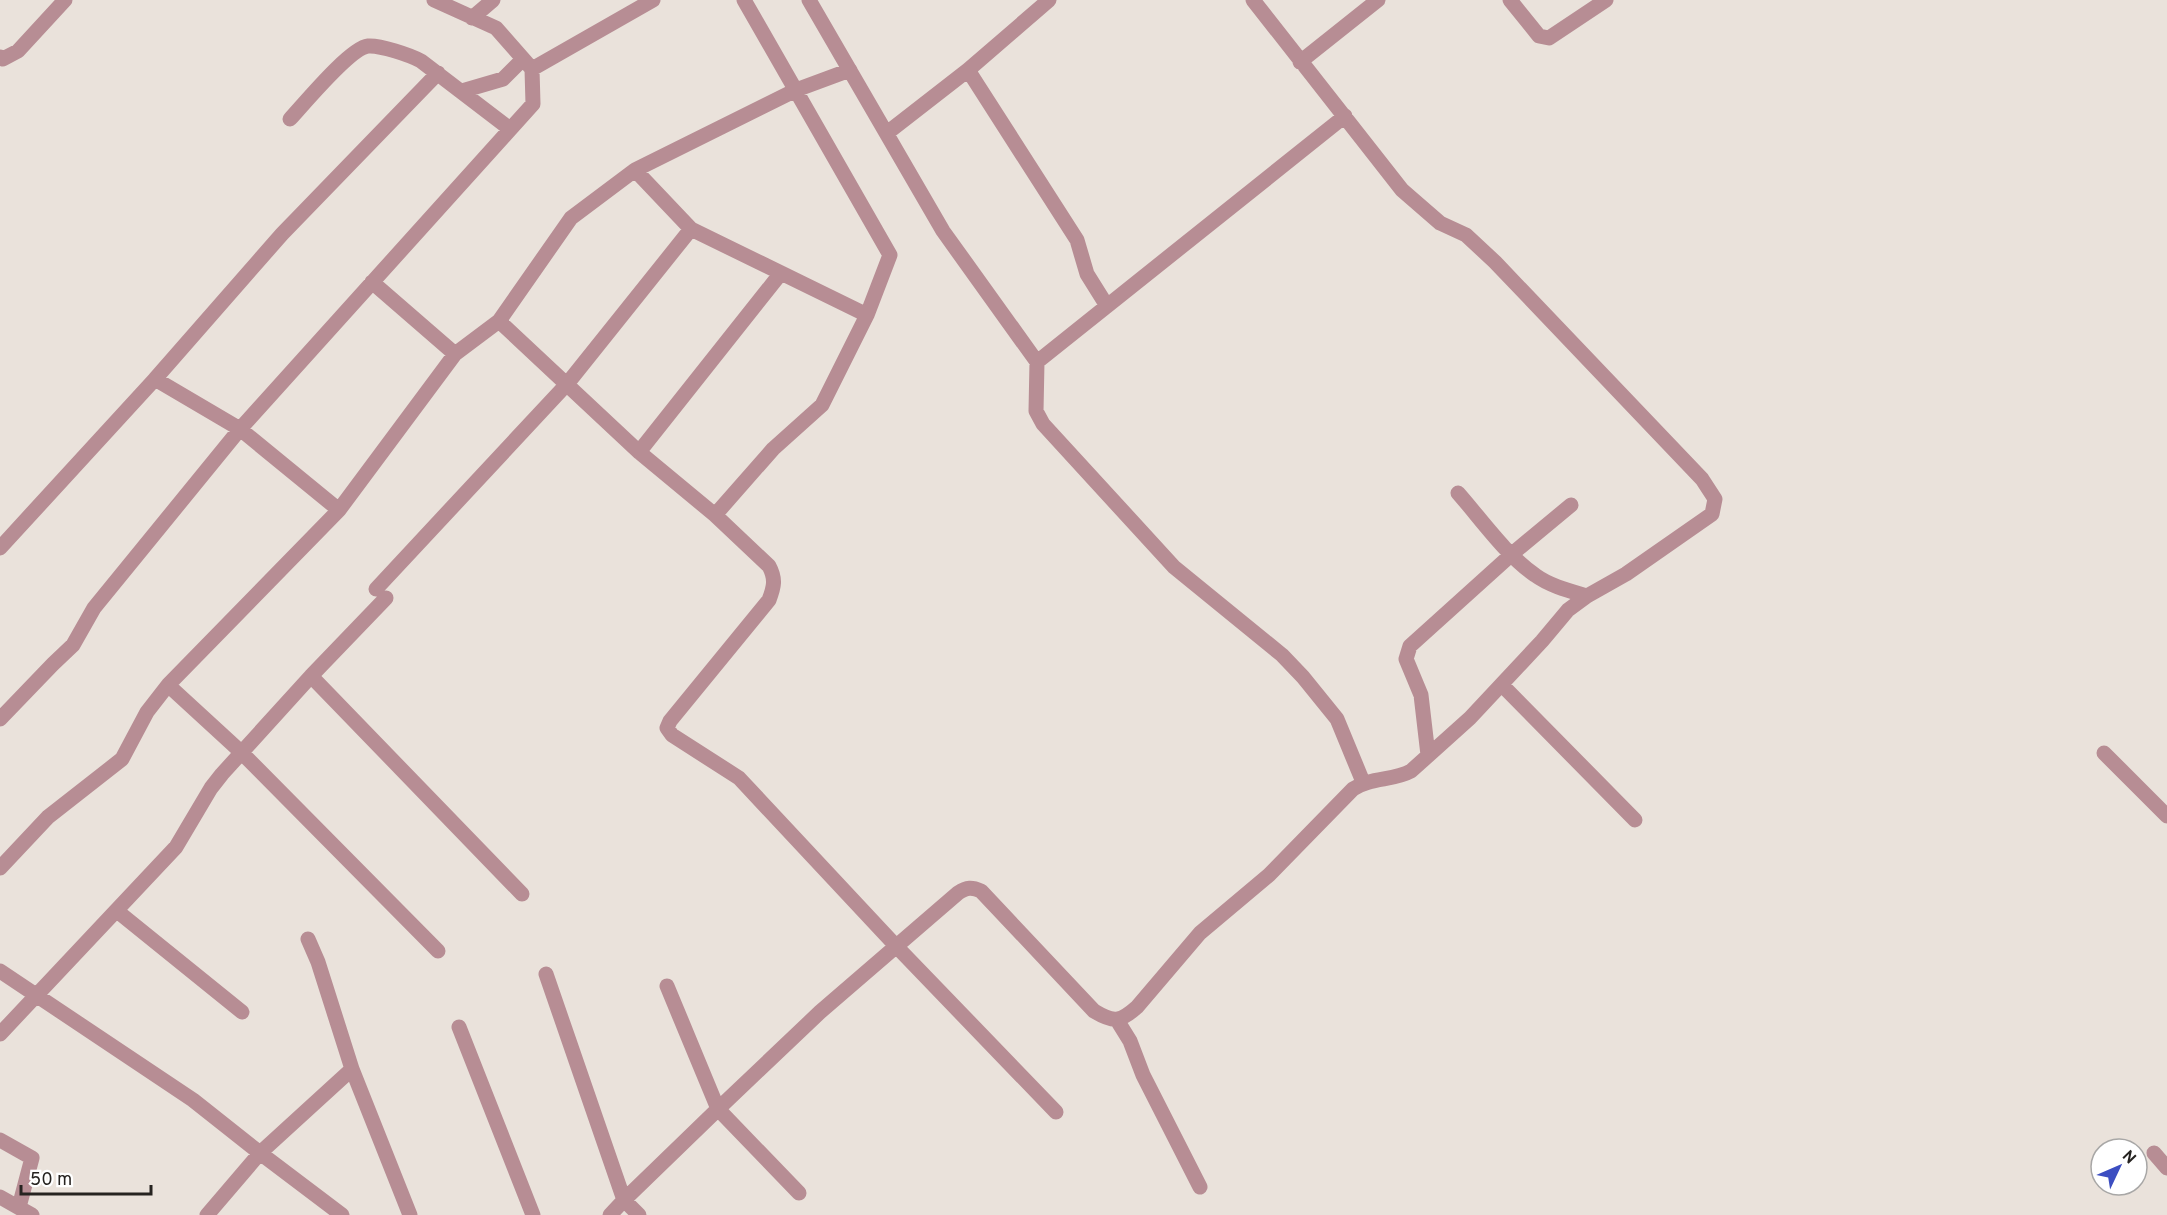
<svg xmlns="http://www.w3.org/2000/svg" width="2167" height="1215" viewBox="0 0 2167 1215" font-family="Overpass,sans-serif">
<rect width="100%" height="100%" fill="#eae2db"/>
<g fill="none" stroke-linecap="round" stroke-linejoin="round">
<path stroke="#b78d94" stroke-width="15" d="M 809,0 L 943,231 L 1037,362 L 1036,411 L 1043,424 L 1174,567 L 1282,655 L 1303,677 L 1337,719 L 1363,782
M 1510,0 L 1539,36 L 1549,38 L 1606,0
M 472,18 L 493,0
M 0,57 L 3,59 L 18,51 L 65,0
M 1300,62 L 1378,0
M 532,69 L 653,0
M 968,70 L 1077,240 L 1087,274 L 1107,306
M 462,91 L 503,79 L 523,59
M 290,119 C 304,104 350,48 368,46 C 380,45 410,55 421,61 L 510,129
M 887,133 L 968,70 L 1049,0
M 635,170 L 796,90 L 850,70
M 372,282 L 455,354
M 867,315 L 691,229 L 635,170 L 571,218 L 499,321 L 639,452 L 715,515 L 769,566 C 776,579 774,587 769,600 L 670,721 L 667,728 L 672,735 L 739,778 L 896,946 L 1056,1112
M 1037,362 L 1345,116
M 155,379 L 282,234 L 438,73
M 639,452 L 781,273
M 1458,493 C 1481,519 1506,555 1535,575 C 1550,586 1570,591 1587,596
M 339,510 L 168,685 L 241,752 L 438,951
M 715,515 L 773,449 L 822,405 L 867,315 L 890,255 L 744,0
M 0,548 L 155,379 L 240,429 L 533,104 L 532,69 L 496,28 L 434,0
M 376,589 L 567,384 L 691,229
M 311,676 L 522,894
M 1502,685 L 1635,820
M 0,719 L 53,664 L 73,645 L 94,608 L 240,429 L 339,510 L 455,354 L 499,321
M 2104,753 L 2167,816
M 1428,755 L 1421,695 L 1406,659 L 1410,646 L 1512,554 L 1571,505
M 0,868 L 48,817 L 122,759 L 147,712 L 168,685
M 117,911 L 242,1012
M 308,939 L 318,962 L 352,1069 L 410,1215
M 0,971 L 193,1100 L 260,1153 L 352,1069
M 546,974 L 624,1200 L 718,1109 L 667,986
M 1117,1020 L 1130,1041 L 1143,1075 L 1200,1187
M 459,1027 L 533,1215
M 0,1034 L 176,847 L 211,788 L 222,774 L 311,676 L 386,598
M 0,1140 L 32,1158 L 19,1207
M 2154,1153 L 2167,1168
M 799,1193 L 718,1109 L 820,1012 L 958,893 C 967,887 972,887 981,891 L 1094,1011 C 1114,1023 1120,1022 1137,1007 L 1200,933 L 1269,875 L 1353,789 C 1371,777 1393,781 1411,771 L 1470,718 L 1542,641 L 1568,610 L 1587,596 L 1626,574 L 1712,514 L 1715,499 L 1702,479 L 1495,262 L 1466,235 L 1440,223 L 1402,190 L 1253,0
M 0,1197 L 32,1215
M 207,1215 L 260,1153 L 342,1215
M 610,1215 L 624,1200 L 639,1215"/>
</g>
<g transform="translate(2119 1167) rotate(46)"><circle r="28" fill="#ffffff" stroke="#a8a7a6" stroke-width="1.5"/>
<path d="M0-4.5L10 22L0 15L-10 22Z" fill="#3c4ec1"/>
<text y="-9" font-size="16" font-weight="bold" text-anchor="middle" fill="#262320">N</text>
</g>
<path d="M21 1185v9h130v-9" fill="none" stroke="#262320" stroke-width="3"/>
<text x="30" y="1185" font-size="18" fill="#262320" stroke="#ffffff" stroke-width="4.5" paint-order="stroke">50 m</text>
</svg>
